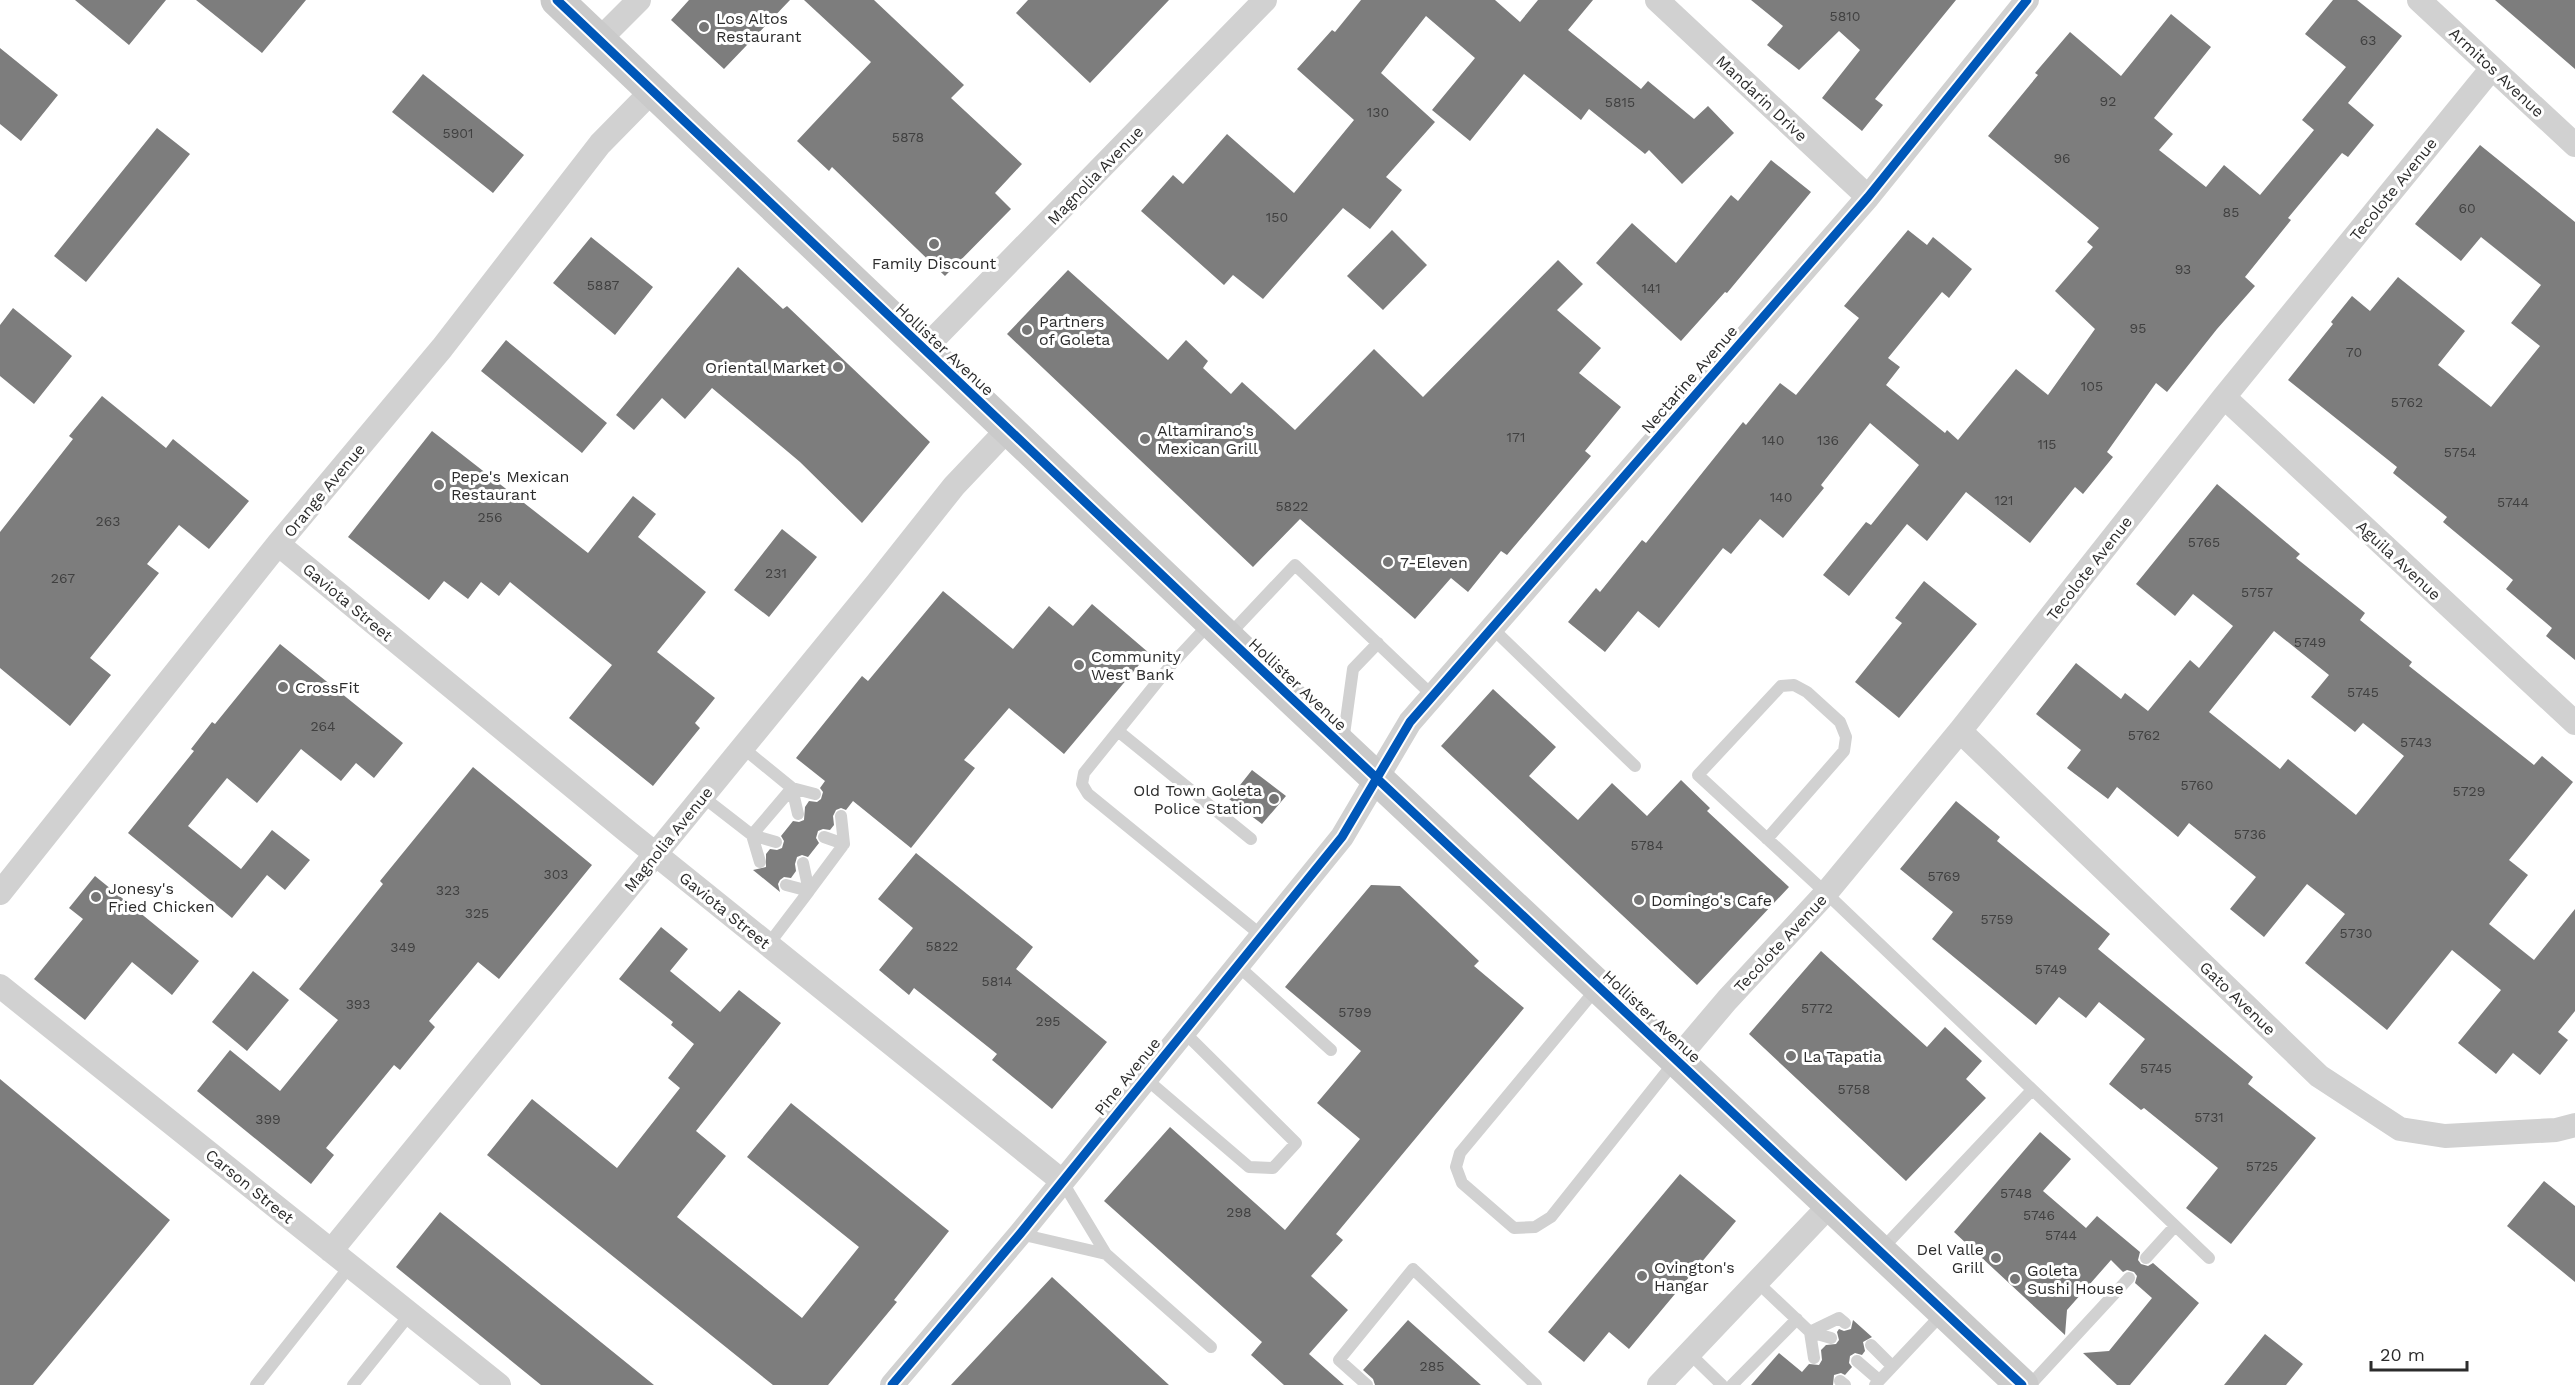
<svg xmlns="http://www.w3.org/2000/svg" width="2575" height="1385" viewBox="0 0 2575 1385" font-family="'Work Sans',sans-serif">
<rect width="100%" height="100%" fill="#fff"/>
<path fill="#7d7d7d" fill-rule="evenodd" d="M 75,0 L 166,0 L 129,45 Z
M 196,0 L 306,0 L 262,53 Z
M 689,0 L 790,0 L 724,69 L 671,20 Z
M 804,0 L 874,0 L 964,85 L 951,98 L 1022,164 L 995,193 L 1011,209 L 945,276 L 832,167 L 829,171 L 797,141 L 871,62 Z
M 1028,0 L 1169,0 L 1090,83 L 1016,13 Z
M 1361,0 L 1495,0 L 1520,22 L 1538,0 L 1593,0 L 1568,30 L 1641,89 L 1648,81 L 1694,119 L 1708,106 L 1734,133 L 1682,184 L 1649,150 L 1645,154 L 1589,109 L 1581,120 L 1524,74 L 1470,141 L 1432,110 L 1475,58 L 1426,16 L 1381,73 L 1435,122 L 1386,177 L 1402,190 L 1370,229 L 1343,208 L 1263,299 L 1233,275 L 1224,285 L 1141,211 L 1173,175 L 1183,184 L 1227,134 L 1294,193 L 1354,120 L 1297,69 L 1332,30 L 1335,32 Z
M 1751,0 L 1956,0 L 1875,99 L 1883,105 L 1862,131 L 1822,98 L 1860,50 L 1839,31 L 1799,70 L 1767,45 L 1783,26 Z
M 2333,0 L 2357,0 L 2402,36 L 2348,103 L 2374,125 L 2348,157 L 2342,153 L 2288,218 L 2291,220 L 2245,277 L 2255,286 L 2217,329 L 2167,392 L 2156,383 L 2107,452 L 2113,457 L 2083,494 L 2075,487 L 2030,543 L 1966,492 L 1927,541 L 1907,524 L 1849,596 L 1823,575 L 1866,522 L 1871,525 L 1919,465 L 1870,423 L 1821,485 L 1824,488 L 1783,538 L 1760,519 L 1731,554 L 1723,548 L 1659,628 L 1638,611 L 1605,652 L 1568,622 L 1596,588 L 1600,592 L 1642,540 L 1646,543 L 1743,422 L 1746,425 L 1780,383 L 1796,395 L 1859,318 L 1844,306 L 1908,230 L 1927,245 L 1933,237 L 1972,269 L 1949,298 L 1942,292 L 1888,358 L 1900,367 L 1886,385 L 1945,433 L 1947,430 L 1958,440 L 2016,369 L 2048,395 L 2095,329 L 2055,291 L 2093,247 L 2087,242 L 2099,228 L 1988,136 L 2038,75 L 2035,73 L 2070,32 L 2121,76 L 2171,14 L 2211,47 L 2154,118 L 2173,134 L 2159,150 L 2206,187 L 2224,165 L 2260,195 L 2314,130 L 2302,120 L 2346,67 L 2305,34 Z
M 2495,0 L 2575,0 L 2575,69 Z
M 0,48 L 58,95 L 21,141 L 0,124 Z
M 423,74 L 524,155 L 493,193 L 392,112 Z
M 157,128 L 190,154 L 86,282 L 54,256 Z
M 2480,145 L 2575,222 L 2575,660 L 2546,636 L 2552,628 L 2506,589 L 2513,580 L 2443,522 L 2447,517 L 2393,473 L 2397,467 L 2288,380 L 2333,324 L 2331,322 L 2352,296 L 2370,311 L 2398,277 L 2465,331 L 2438,365 L 2491,407 L 2540,346 L 2511,323 L 2541,285 L 2481,237 L 2461,261 L 2415,224 Z
M 1771,160 L 1811,192 L 1727,293 L 1725,292 L 1681,341 L 1596,263 L 1632,223 L 1676,263 L 1731,195 L 1738,201 Z
M 1392,230 L 1427,265 L 1383,310 L 1347,276 Z
M 591,237 L 653,287 L 615,335 L 553,283 Z
M 1558,260 L 1583,284 L 1557,310 L 1601,348 L 1579,373 L 1621,407 L 1585,451 L 1591,456 L 1507,555 L 1501,551 L 1468,592 L 1451,578 L 1415,619 L 1300,519 L 1253,567 L 1007,334 L 1068,270 L 1168,360 L 1186,340 L 1208,361 L 1203,368 L 1231,394 L 1242,382 L 1295,430 L 1374,349 L 1423,397 Z
M 738,267 L 783,309 L 787,306 L 930,442 L 862,523 L 800,462 L 712,388 L 685,419 L 662,398 L 634,430 L 616,415 Z
M 13,308 L 72,356 L 34,404 L 0,376 L 0,325 Z
M 506,340 L 607,423 L 582,453 L 481,371 Z
M 102,396 L 166,448 L 173,439 L 249,501 L 209,549 L 179,525 L 147,564 L 159,573 L 90,658 L 111,675 L 70,726 L 0,668 L 0,532 L 73,439 L 69,436 Z
M 432,431 L 588,553 L 633,496 L 656,514 L 638,537 L 706,592 L 657,652 L 715,698 L 695,723 L 700,728 L 653,786 L 569,718 L 612,665 L 510,582 L 499,596 L 481,582 L 468,599 L 444,581 L 429,600 L 348,537 Z
M 2217,484 L 2300,554 L 2296,558 L 2365,613 L 2360,620 L 2412,662 L 2409,666 L 2534,765 L 2542,756 L 2573,782 L 2509,860 L 2528,875 L 2489,924 L 2534,960 L 2575,909 L 2575,1011 L 2558,1032 L 2568,1040 L 2540,1075 L 2513,1053 L 2496,1074 L 2458,1043 L 2501,990 L 2452,950 L 2387,1030 L 2305,963 L 2345,914 L 2307,884 L 2264,937 L 2230,909 L 2256,877 L 2189,823 L 2178,837 L 2117,787 L 2108,799 L 2067,768 L 2081,750 L 2036,714 L 2076,663 L 2121,699 L 2125,693 L 2148,711 L 2190,660 L 2199,668 L 2233,626 L 2193,594 L 2175,616 L 2136,584 ZM 2274,631 L 2329,675 L 2311,697 L 2355,732 L 2363,723 L 2404,756 L 2356,815 L 2288,759 L 2280,769 L 2209,712 Z
M 782,529 L 817,557 L 769,617 L 734,590 Z
M 1924,581 L 1977,624 L 1899,718 L 1855,682 L 1902,623 L 1895,618 Z
M 943,591 L 1013,649 L 1049,606 L 1073,626 L 1092,604 L 1149,653 L 1064,754 L 1009,708 L 964,760 L 975,768 L 911,848 L 853,801 L 846,810 L 841,808 L 836,810 L 833,816 L 834,825 L 830,830 L 823,829 L 818,831 L 816,838 L 819,843 L 808,857 L 802,855 L 797,857 L 795,864 L 796,871 L 791,878 L 784,877 L 780,880 L 778,884 L 780,892 L 753,870 L 766,867 L 766,854 L 770,849 L 777,850 L 782,848 L 784,841 L 781,836 L 793,821 L 799,822 L 804,820 L 805,807 L 809,801 L 817,802 L 821,799 L 823,792 L 820,788 L 825,781 L 796,758 L 862,676 L 868,681 Z
M 280,644 L 403,743 L 374,778 L 356,763 L 341,781 L 301,749 L 257,803 L 227,778 L 188,826 L 241,869 L 272,830 L 310,860 L 285,890 L 267,875 L 232,918 L 128,833 L 194,751 L 191,749 L 212,722 L 215,724 Z
M 1493,689 L 1556,747 L 1529,776 L 1578,820 L 1612,783 L 1647,816 L 1681,780 L 1710,808 L 1707,811 L 1789,887 L 1697,985 L 1441,746 Z
M 473,767 L 592,865 L 499,979 L 478,962 L 429,1021 L 435,1027 L 400,1070 L 394,1065 L 326,1148 L 334,1155 L 311,1184 L 197,1091 L 230,1050 L 280,1091 L 338,1020 L 299,989 L 383,884 L 380,881 Z
M 1252,770 L 1286,796 L 1262,824 L 1229,799 Z
M 1956,801 L 2000,837 L 1997,841 L 2110,934 L 2098,949 L 2253,1077 L 2248,1084 L 2316,1138 L 2231,1244 L 2186,1208 L 2218,1168 L 2144,1108 L 2141,1110 L 2109,1084 L 2145,1039 L 2099,1002 L 2086,1018 L 2059,997 L 2036,1025 L 1932,939 L 1953,912 L 1900,869 Z
M 916,853 L 1033,947 L 1016,969 L 1107,1042 L 1052,1109 L 992,1060 L 997,1054 L 914,988 L 909,995 L 879,970 L 913,928 L 878,899 Z
M 95,876 L 199,961 L 172,995 L 132,962 L 85,1020 L 34,979 L 83,919 L 69,908 Z
M 1371,885 L 1400,886 L 1479,961 L 1474,966 L 1524,1008 L 1336,1234 L 1343,1240 L 1311,1276 L 1348,1310 L 1309,1354 L 1344,1385 L 1284,1385 L 1251,1355 L 1262,1342 L 1104,1201 L 1170,1127 L 1285,1230 L 1360,1139 L 1317,1103 L 1361,1051 L 1285,987 Z
M 661,927 L 688,949 L 670,971 L 720,1012 L 739,990 L 781,1023 L 696,1131 L 726,1156 L 677,1217 L 802,1318 L 859,1247 L 747,1157 L 791,1103 L 949,1231 L 894,1300 L 897,1302 L 828,1385 L 773,1385 L 487,1155 L 532,1099 L 617,1168 L 680,1088 L 668,1078 L 694,1044 L 671,1025 L 673,1022 L 619,979 Z
M 1821,951 L 1927,1047 L 1945,1027 L 1982,1061 L 1966,1079 L 1986,1098 L 1906,1181 L 1749,1034 Z
M 253,971 L 289,1000 L 247,1051 L 212,1022 Z
M 0,1079 L 170,1220 L 33,1385 L 0,1385 Z
M 2040,1132 L 2071,1159 L 2043,1191 L 2086,1228 L 2097,1216 L 2140,1252 L 2138,1260 L 2141,1264 L 2148,1266 L 2153,1263 L 2199,1303 L 2130,1385 L 2117,1385 L 2083,1353 L 2109,1351 L 2152,1298 L 2135,1283 L 2137,1276 L 2134,1272 L 2127,1270 L 2123,1272 L 2111,1260 L 2067,1310 L 2065,1335 L 1954,1232 Z
M 1680,1174 L 1736,1221 L 1629,1349 L 1609,1332 L 1584,1362 L 1548,1332 Z
M 2544,1181 L 2575,1206 L 2575,1282 L 2507,1226 Z
M 440,1212 L 654,1385 L 541,1385 L 396,1267 Z
M 1052,1277 L 1169,1385 L 951,1385 Z
M 1408,1320 L 1481,1385 L 1375,1385 L 1373,1379 L 1363,1370 Z
M 1853,1320 L 1872,1337 L 1863,1342 L 1865,1351 L 1862,1355 L 1855,1353 L 1850,1356 L 1849,1363 L 1852,1367 L 1845,1375 L 1841,1373 L 1834,1375 L 1833,1385 L 1751,1385 L 1779,1353 L 1802,1372 L 1809,1364 L 1819,1365 L 1822,1360 L 1821,1350 L 1826,1345 L 1836,1344 L 1839,1340 L 1837,1332 L 1839,1329 L 1844,1331 L 1851,1329 Z
M 2265,1334 L 2303,1364 L 2286,1385 L 2224,1385 Z"/>
<g fill="none" stroke-linecap="round" stroke-linejoin="round">
<path stroke="#d1d1d1" stroke-width="12" d="M 1210,623 L 1171,665 L 1084,773 L 1082,784 L 1088,794 L 1261,935
M 1492,628 L 1635,766
M 1227,637 L 1295,565 L 1433,696
M 1118,731 L 1251,839
M 1343,742 L 1353,669 L 1378,643
M 743,748 L 792,788 L 752,835 L 760,862
M 703,797 L 752,835 L 776,842
M 798,814 L 792,788 L 815,794
M 824,837 L 844,844
M 1767,839 L 1844,751 L 1846,737 L 1840,722 L 1807,692 L 1794,685 L 1781,686 L 1698,775 L 1826,893 L 2209,1258
M 786,885 L 809,891 L 844,844 L 841,816
M 768,945 L 809,891 L 803,863
M 1237,965 L 1331,1050
M 1597,988 L 1460,1153 L 1456,1167 L 1462,1183 L 1514,1228 L 1535,1227 L 1551,1217 L 1676,1060
M 1145,1078 L 1249,1167 L 1273,1168 L 1296,1143 L 1183,1031
M 1020,1234 L 1106,1254 L 1062,1181
M 1880,1251 L 2032,1090
M 1106,1254 L 1211,1347
M 2146,1258 L 2175,1226
M 1756,1281 L 1810,1332 L 1831,1338
M 1810,1332 L 1839,1318 L 1845,1323
M 1810,1332 L 1814,1358
M 1871,1345 L 1892,1366
M 1689,1353 L 1722,1385
M 1857,1361 L 1879,1380
M 1840,1381 L 1845,1385
M 256,1385 L 350,1266
M 353,1385 L 410,1314
M 1367,1385 L 1339,1360 L 1413,1269 L 1536,1385
M 1732,1385 L 1797,1319
M 1875,1385 L 1943,1313
M 2030,1385 L 2129,1278"/>
<path stroke="#d1d1d1" stroke-width="24" d="M 1657,0 L 1868,197
M 2419,0 L 2575,145
M 599,40 L 639,0
M 924,349 L 1265,0
M 2224,397 L 2575,723
M 278,544 L 628,832 L 1062,1181
M 1960,731 L 2319,1076 L 2400,1129 L 2445,1136 L 2556,1130 L 2575,1125
M 0,893 L 278,544 L 442,348 L 600,144 L 652,91
M 0,986 L 499,1385
M 1677,1059 L 1727,1000 L 1826,893 L 1960,731 L 2224,397 L 2492,68
M 331,1251 L 877,583 L 954,486 L 1008,429
M 892,1385 L 1020,1234 L 1342,837 L 1410,722 L 1868,197 L 2027,0
M 1659,1385 L 1830,1205"/>
<path stroke="#cacaca" stroke-width="33" d="M 557,0 L 1286,693 L 2022,1385"/>
<defs>
<path id="cycleway" d="M 557,0 L 1286,693 L 2022,1385
M 892,1385 L 1020,1234 L 1342,837 L 1410,722 L 1868,197 L 2027,0"/>
</defs>
<use href="#cycleway" stroke="#fff" stroke-width="13"/>
<use href="#cycleway" stroke="#0057b8" stroke-width="9"/>
</g>
<g fill="#767676" stroke="#fff" stroke-width="2">
<circle cx="704" cy="27" r="6"/>
<circle cx="934" cy="244" r="6"/>
<circle cx="1027" cy="330" r="6"/>
<circle cx="838" cy="367" r="6"/>
<circle cx="1145" cy="439" r="6"/>
<circle cx="439" cy="485" r="6"/>
<circle cx="1388" cy="562" r="6"/>
<circle cx="1079" cy="665" r="6"/>
<circle cx="283" cy="687" r="6"/>
<circle cx="1274" cy="799" r="6"/>
<circle cx="96" cy="897" r="6"/>
<circle cx="1639" cy="900" r="6"/>
<circle cx="1791" cy="1056" r="6"/>
<circle cx="1996" cy="1258" r="6"/>
<circle cx="1642" cy="1276" r="6"/>
<circle cx="2015" cy="1279" r="6"/>
</g>
<g text-anchor="middle" stroke-width="6" stroke-linejoin="round" paint-order="stroke">
<g font-size="14" fill="#404040">
<text x="1845" y="21">5810</text>
<text x="2368" y="45">63</text>
<text x="2108" y="106">92</text>
<text x="1620" y="107">5815</text>
<text x="1378" y="117">130</text>
<text x="458" y="138">5901</text>
<text x="908" y="142">5878</text>
<text x="2062" y="163">96</text>
<text x="2467" y="213">60</text>
<text x="2231" y="217">85</text>
<text x="1277" y="222">150</text>
<text x="2183" y="274">93</text>
<text x="603" y="290">5887</text>
<text x="1651" y="293">141</text>
<text x="2138" y="333">95</text>
<text x="2354" y="357">70</text>
<text x="2092" y="391">105</text>
<text x="2407" y="407">5762</text>
<text x="1516" y="442">171</text>
<text x="1773" y="445">140</text>
<text x="1828" y="445">136</text>
<text x="2047" y="449">115</text>
<text x="2460" y="457">5754</text>
<text x="1781" y="502">140</text>
<text x="2004" y="505">121</text>
<text x="2513" y="507">5744</text>
<text x="1292" y="511">5822</text>
<text x="490" y="522">256</text>
<text x="108" y="526">263</text>
<text x="2204" y="547">5765</text>
<text x="776" y="578">231</text>
<text x="63" y="583">267</text>
<text x="2257" y="597">5757</text>
<text x="2310" y="647">5749</text>
<text x="2363" y="697">5745</text>
<text x="323" y="731">264</text>
<text x="2144" y="740">5762</text>
<text x="2416" y="747">5743</text>
<text x="2197" y="790">5760</text>
<text x="2469" y="796">5729</text>
<text x="2250" y="839">5736</text>
<text x="1647" y="850">5784</text>
<text x="556" y="879">303</text>
<text x="1944" y="881">5769</text>
<text x="448" y="895">323</text>
<text x="477" y="918">325</text>
<text x="1997" y="924">5759</text>
<text x="2356" y="938">5730</text>
<text x="942" y="951">5822</text>
<text x="403" y="952">349</text>
<text x="2051" y="974">5749</text>
<text x="997" y="986">5814</text>
<text x="358" y="1009">393</text>
<text x="1817" y="1013">5772</text>
<text x="1355" y="1017">5799</text>
<text x="1048" y="1026">295</text>
<text x="2156" y="1073">5745</text>
<text x="1854" y="1094">5758</text>
<text x="2209" y="1122">5731</text>
<text x="268" y="1124">399</text>
<text x="2262" y="1171">5725</text>
<text x="2016" y="1198">5748</text>
<text x="1239" y="1217">298</text>
<text x="2039" y="1220">5746</text>
<text x="2061" y="1240">5744</text>
<text x="1432" y="1371">285</text>
</g>
<g font-size="16" fill="#2c2c2c" stroke="#fff" text-anchor="start">
<text x="716" y="24">Los Altos<tspan x="716" dy="18">Restaurant</tspan></text>
<text x="934" y="269" text-anchor="middle">Family Discount</text>
<text x="1039" y="327">Partners<tspan x="1039" dy="18">of Goleta</tspan></text>
<text x="826" y="373" text-anchor="end">Oriental Market</text>
<text x="1157" y="436">Altamirano's<tspan x="1157" dy="18">Mexican Grill</tspan></text>
<text x="451" y="482">Pepe's Mexican<tspan x="451" dy="18">Restaurant</tspan></text>
<text x="1400" y="568">7-Eleven</text>
<text x="1091" y="662">Community<tspan x="1091" dy="18">West Bank</tspan></text>
<text x="295" y="693">CrossFit</text>
<text x="1262" y="796" text-anchor="end">Old Town Goleta<tspan x="1262" dy="18">Police Station</tspan></text>
<text x="108" y="894">Jonesy's<tspan x="108" dy="18">Fried Chicken</tspan></text>
<text x="1651" y="906">Domingo's Cafe</text>
<text x="1803" y="1062">La Tapatia</text>
<text x="1984" y="1255" text-anchor="end">Del Valle<tspan x="1984" dy="18">Grill</tspan></text>
<text x="1654" y="1273">Ovington's<tspan x="1654" dy="18">Hangar</tspan></text>
<text x="2027" y="1276">Goleta<tspan x="2027" dy="18">Sushi House</tspan></text>
</g>
<g font-size="16" fill="#2c2c2c" stroke="#fff">
<text transform="translate(2497 72) rotate(43)" y="6">Armitos Avenue</text>
<text transform="translate(1762 98) rotate(43)" y="6">Mandarin Drive</text>
<text transform="translate(1095 175) rotate(-46)" y="6">Magnolia Avenue</text>
<text transform="translate(2393 189) rotate(-51)" y="6">Tecolote Avenue</text>
<text transform="translate(945 349) rotate(43)" y="6">Hollister Avenue</text>
<text transform="translate(1689 379) rotate(-49)" y="6">Nectarine Avenue</text>
<text transform="translate(324 490) rotate(-50)" y="6">Orange Avenue</text>
<text transform="translate(2399 560) rotate(43)" y="6">Aguila Avenue</text>
<text transform="translate(2089 568) rotate(-52)" y="6">Tecolote Avenue</text>
<text transform="translate(348 602) rotate(40)" y="6">Gaviota Street</text>
<text transform="translate(1298 684) rotate(43)" y="6">Hollister Avenue</text>
<text transform="translate(668 839) rotate(-51)" y="6">Magnolia Avenue</text>
<text transform="translate(725 910) rotate(39)" y="6">Gaviota Street</text>
<text transform="translate(1780 943) rotate(-47)" y="6">Tecolote Avenue</text>
<text transform="translate(2238 998) rotate(44)" y="6">Gato Avenue</text>
<text transform="translate(1652 1016) rotate(43)" y="6">Hollister Avenue</text>
<text transform="translate(1127 1076) rotate(-51)" y="6">Pine Avenue</text>
<text transform="translate(250 1186) rotate(39)" y="6">Carson Street</text>
</g>
</g>
<path d="M2371 1361v9h96v-9" fill="none" stroke="#2c2c2c" stroke-width="3"/>
<text x="2380" y="1361" font-size="18" fill="#2c2c2c" stroke="#ffffff" stroke-width="4.5" paint-order="stroke">20 m</text>
</svg>
